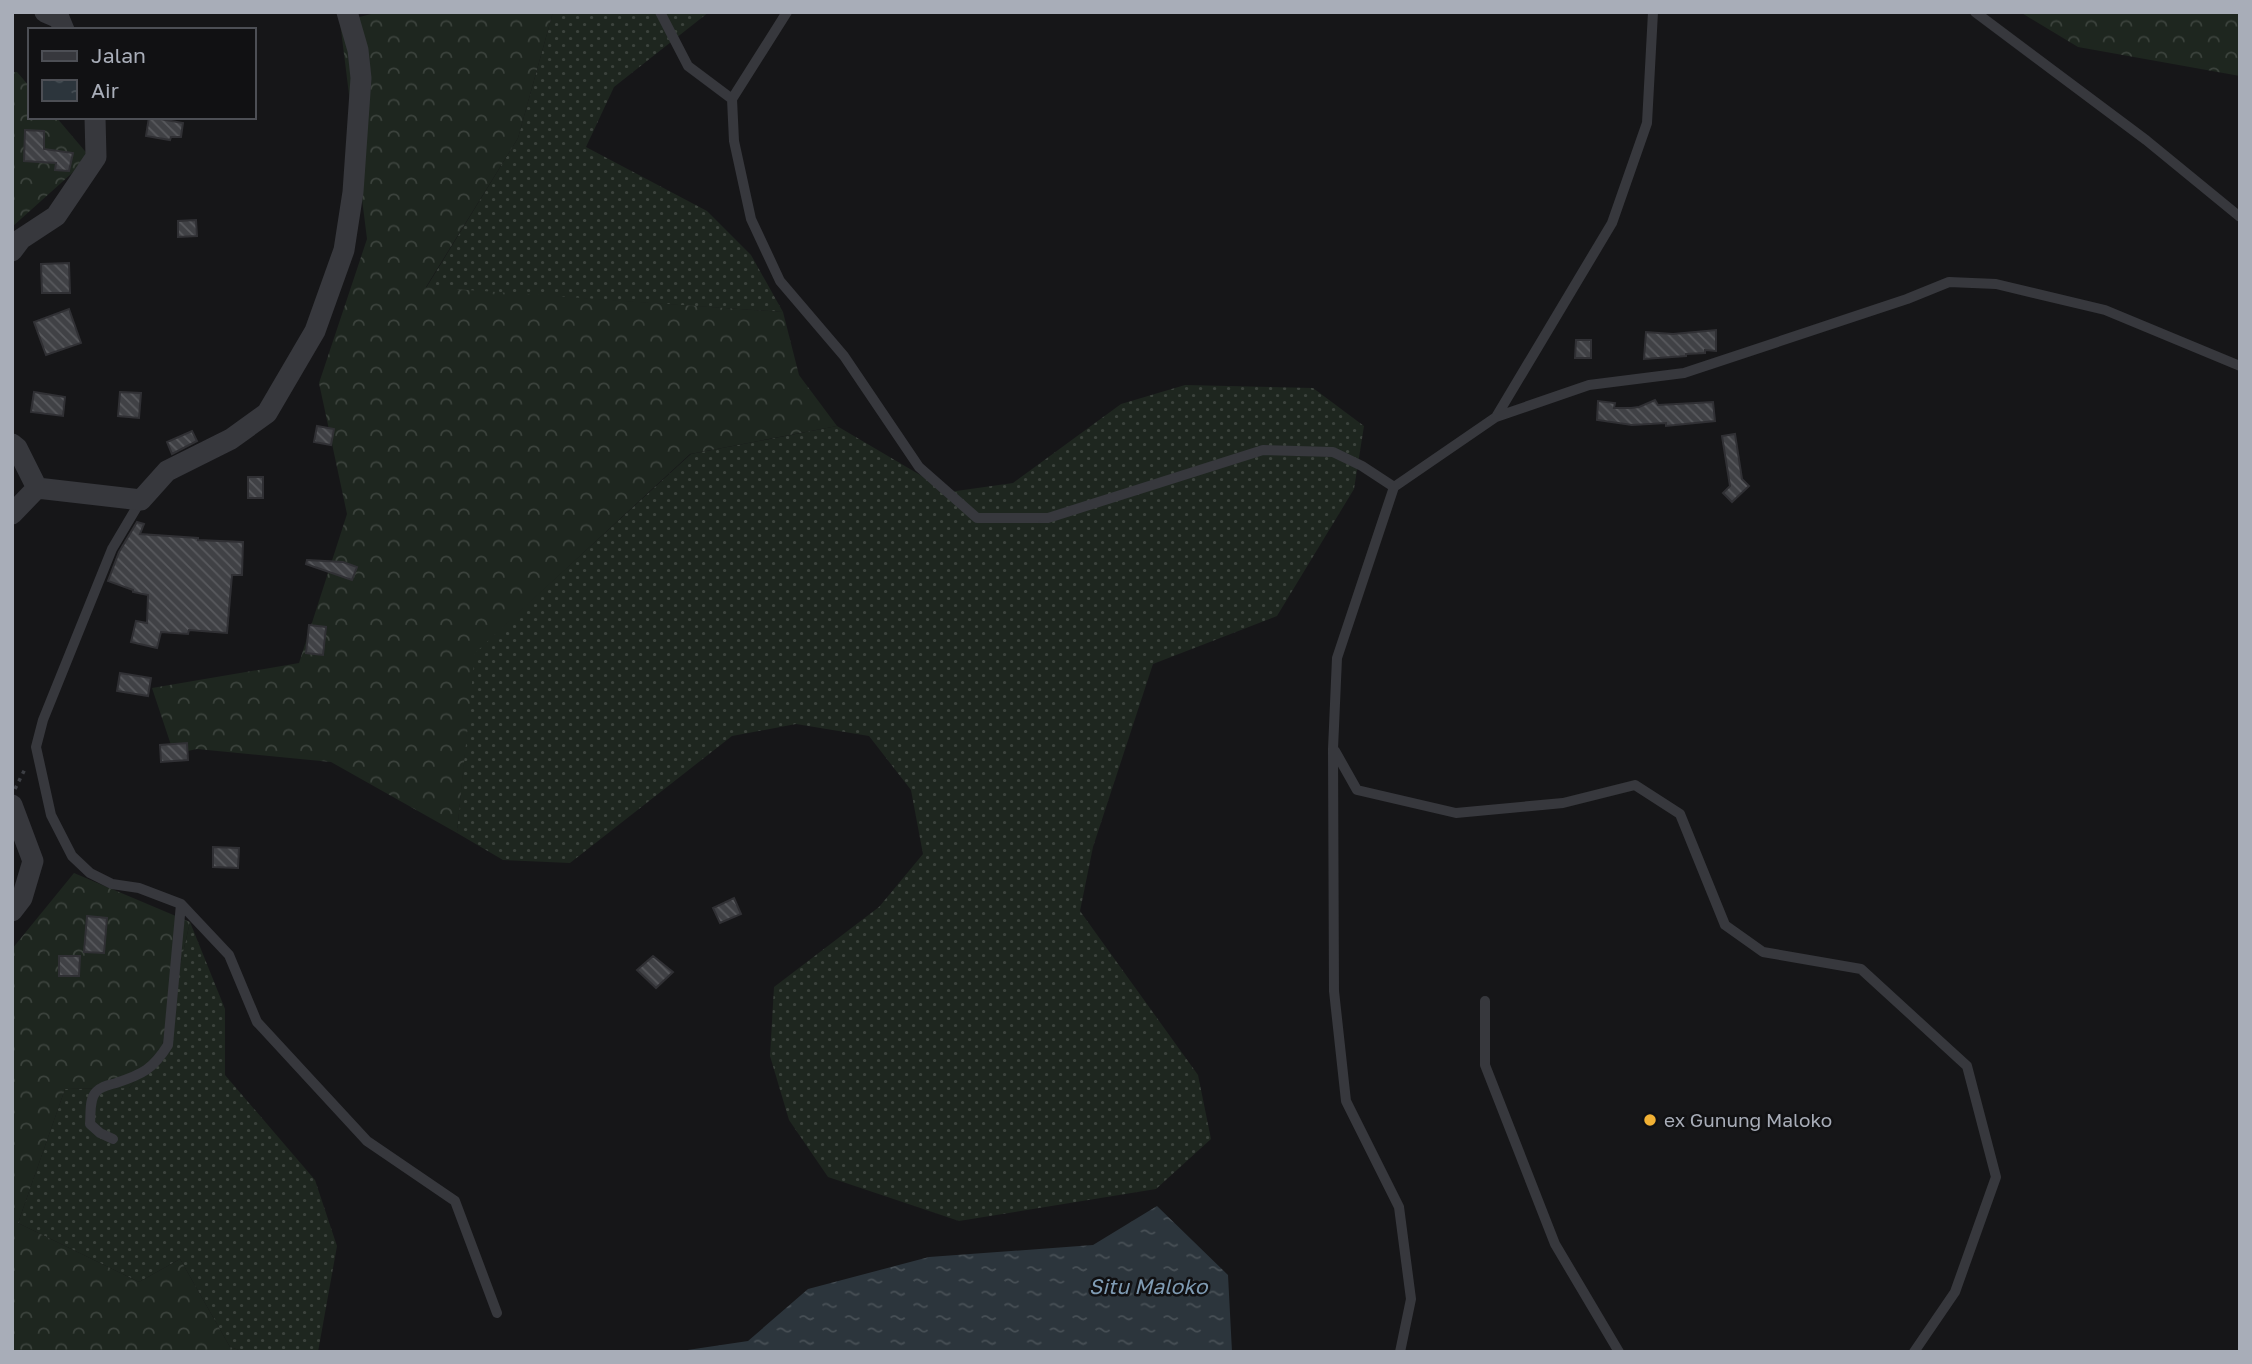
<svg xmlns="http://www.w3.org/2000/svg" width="2252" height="1364" viewBox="0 0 2252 1364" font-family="'Golos Text',sans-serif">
<defs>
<pattern id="grass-dots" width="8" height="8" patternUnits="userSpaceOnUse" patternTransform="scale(1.75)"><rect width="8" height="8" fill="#1e261f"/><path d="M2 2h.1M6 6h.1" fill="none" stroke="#3c433d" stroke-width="1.8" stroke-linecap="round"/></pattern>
<pattern id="forest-crowns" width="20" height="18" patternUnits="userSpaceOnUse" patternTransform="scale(1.75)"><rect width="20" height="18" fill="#1e261f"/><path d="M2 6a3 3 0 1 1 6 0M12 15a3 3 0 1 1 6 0" fill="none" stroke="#3c433d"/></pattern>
<pattern id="water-ripples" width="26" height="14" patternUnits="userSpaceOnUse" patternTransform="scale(1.75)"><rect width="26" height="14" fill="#2c353c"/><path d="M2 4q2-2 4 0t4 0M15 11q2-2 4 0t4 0" fill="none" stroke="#485056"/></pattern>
<pattern id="building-back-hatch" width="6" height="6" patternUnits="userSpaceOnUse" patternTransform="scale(1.75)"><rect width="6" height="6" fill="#404145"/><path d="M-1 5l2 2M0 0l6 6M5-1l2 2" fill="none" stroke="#595a5e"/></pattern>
</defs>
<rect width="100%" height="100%" fill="#161618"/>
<path fill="url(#grass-dots)" d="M 553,12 L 709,12 L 614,87 L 586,147 L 707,211 L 751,255 L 783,312 L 426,288 L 518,138 Z
M 1185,385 L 1313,388 L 1364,426 L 1354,489 L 1277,616 L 1153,664 L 1093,847 L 1080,911 L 1198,1075 L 1211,1139 L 1156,1189 L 959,1221 L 828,1177 L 789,1120 L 770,1056 L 774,987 L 879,907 L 923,854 L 911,790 L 869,736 L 796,724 L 732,736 L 570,863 L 503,860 L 457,833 L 474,653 L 691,454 L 837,426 L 949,492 L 1013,483 L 1121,404 Z
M 190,922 L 225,1009 L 225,1075 L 315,1180 L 337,1246 L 318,1352 L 245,1352 L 230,1347 L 180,1259 L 139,1282 L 18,1223 L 65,1089 L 129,1088 L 161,1049 Z"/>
<path fill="url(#forest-crowns)" d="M 379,12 L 553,12 L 518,138 L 426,287 L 783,312 L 799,375 L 837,426 L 690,454 L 475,653 L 457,833 L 331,762 L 197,749 L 174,754 L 152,688 L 299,663 L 347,514 L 319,383 L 367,239 L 340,22 Z
M 2020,12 L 2240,12 L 2240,76 L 2078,47 Z
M 12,72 L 17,72 L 30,87 L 30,117 L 56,117 L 90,157 L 12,227 Z
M 74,873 L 190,922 L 161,1049 L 129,1088 L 65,1089 L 18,1223 L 139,1282 L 180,1259 L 230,1347 L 245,1352 L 12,1352 L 12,949 Z"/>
<path fill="url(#water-ripples)" d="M 1157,1206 L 1228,1275 L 1232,1352 L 674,1352 L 748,1341 L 808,1289 L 929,1257 L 1093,1245 Z"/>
<path fill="url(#building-back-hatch)" stroke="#303034" stroke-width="2" d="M 149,117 L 183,123 L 181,137 L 171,137 L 170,140 L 146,136 Z
M 25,130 L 44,131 L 44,149 L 73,153 L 69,171 L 55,170 L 56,163 L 24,161 Z
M 196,220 L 197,236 L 178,237 L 178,221 Z
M 69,263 L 70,293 L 42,293 L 41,264 Z
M 69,309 L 81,343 L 46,355 L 34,322 Z
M 1716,330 L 1716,351 L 1705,350 L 1705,353 L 1686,354 L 1686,356 L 1644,359 L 1646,332 L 1673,334 Z
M 1576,340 L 1591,340 L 1591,358 L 1575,358 Z
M 34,392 L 65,397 L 63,416 L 31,412 Z
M 120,392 L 141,393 L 139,418 L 118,416 Z
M 1655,400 L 1658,405 L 1713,402 L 1715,421 L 1666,426 L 1666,423 L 1632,425 L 1597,420 L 1598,401 L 1615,403 L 1614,408 L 1631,408 L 1639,407 Z
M 317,426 L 334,429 L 331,445 L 314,442 Z
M 192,431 L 197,441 L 172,454 L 167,442 Z
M 1735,434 L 1742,479 L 1749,486 L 1732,502 L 1723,493 L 1730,486 L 1722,436 Z
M 248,477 L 263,477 L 263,498 L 248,498 Z
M 137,522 L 144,524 L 140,534 L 198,538 L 198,540 L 243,542 L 242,575 L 232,575 L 227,633 L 189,630 L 188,634 L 161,632 L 157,648 L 131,642 L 136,621 L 147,623 L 148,595 L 133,592 L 133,590 L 108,581 L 119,552 Z
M 307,560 L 343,562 L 357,567 L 352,580 L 306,564 Z
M 309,625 L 326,627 L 323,655 L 306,653 Z
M 120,673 L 151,678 L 148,696 L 117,691 Z
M 187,743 L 188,760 L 161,762 L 160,745 Z
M 213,847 L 239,848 L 238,868 L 213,867 Z
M 734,898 L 741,914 L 720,923 L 713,908 Z
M 87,916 L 107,918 L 104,953 L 84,952 Z
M 59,956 L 80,956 L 79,976 L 59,976 Z
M 653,956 L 673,972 L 656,988 L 637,970 Z"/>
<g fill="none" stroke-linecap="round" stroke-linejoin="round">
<path stroke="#3d3f44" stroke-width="3.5" stroke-dasharray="3.5 5" stroke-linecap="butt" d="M 15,789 L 26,767"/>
<path stroke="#37383d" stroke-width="10" d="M 660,12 L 688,66 L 732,99
M 787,12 L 732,99 L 734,141 L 751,219 L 780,281 L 844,356 L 919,467 L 977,518 L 1048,518 L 1263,450 L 1333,452 L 1362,466 L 1394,487
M 1975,12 L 2146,140 L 2240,217
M 1496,417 L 1612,223 L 1647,123 L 1653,12
M 141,500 L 112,549 L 43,720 L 36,747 L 51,815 L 72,856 L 90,873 L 112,884 L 139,888 L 181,904 L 229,955 L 257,1022 L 367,1141 L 455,1201 L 497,1313
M 1335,751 L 1357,790 L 1456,813 L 1563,803 L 1635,785 L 1680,814 L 1725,925 L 1763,952 L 1861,969 L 1967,1066 L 1996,1177 L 1955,1292 L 1914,1352
M 1485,1001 L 1485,1065 L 1555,1244 L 1619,1352
M 113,1139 L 100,1133 L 90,1124 C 91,1114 89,1099 96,1092 C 101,1086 109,1085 116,1083 C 143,1074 153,1069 168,1045 L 181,904
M 1400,1352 L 1411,1299 L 1399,1207 L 1346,1101 L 1334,991 L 1333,749 L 1337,658 L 1394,487 L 1496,417 L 1589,385 L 1684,373 L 1907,299 L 1949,282 L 1996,284 L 2105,310 L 2240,366"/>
<path stroke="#37383d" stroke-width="21" d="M 45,12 L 59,18 L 64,30
M 12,251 L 21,239 L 56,216 L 96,157 L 95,117
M 12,444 L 17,448 L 37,488
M 37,488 L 141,500 L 167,471 L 231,439 L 267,413 L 315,331 L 344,250 L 353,192 L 361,78 L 358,50 L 347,12
M 12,514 L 37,488
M 12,805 L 33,861 L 22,898 L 12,911"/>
</g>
<circle fill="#f2b134" stroke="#111113" stroke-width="2.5" cx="1650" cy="1120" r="7"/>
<g text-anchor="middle" stroke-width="5" stroke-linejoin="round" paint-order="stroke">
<g font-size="19" fill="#a8adb8" stroke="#111113" text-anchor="start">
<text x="1664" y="1127">ex Gunung Maloko</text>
</g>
<g font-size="21" font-style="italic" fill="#7f9bb3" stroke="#111113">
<text x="1148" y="1294">Situ Maloko</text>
</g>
</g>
<rect width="2252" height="1364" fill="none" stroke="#a8adb8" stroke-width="28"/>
<rect x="28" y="28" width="228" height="91" fill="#111113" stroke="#4d4f55" stroke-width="2"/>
<rect x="42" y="51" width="35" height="10" fill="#37383d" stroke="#4d4f55" stroke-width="2"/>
<text x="91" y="63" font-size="21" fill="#a8adb8">Jalan</text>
<rect x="42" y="80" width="35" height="21" fill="url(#water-ripples)" stroke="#4d4f55" stroke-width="2"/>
<text x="91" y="98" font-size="21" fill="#a8adb8">Air</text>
</svg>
